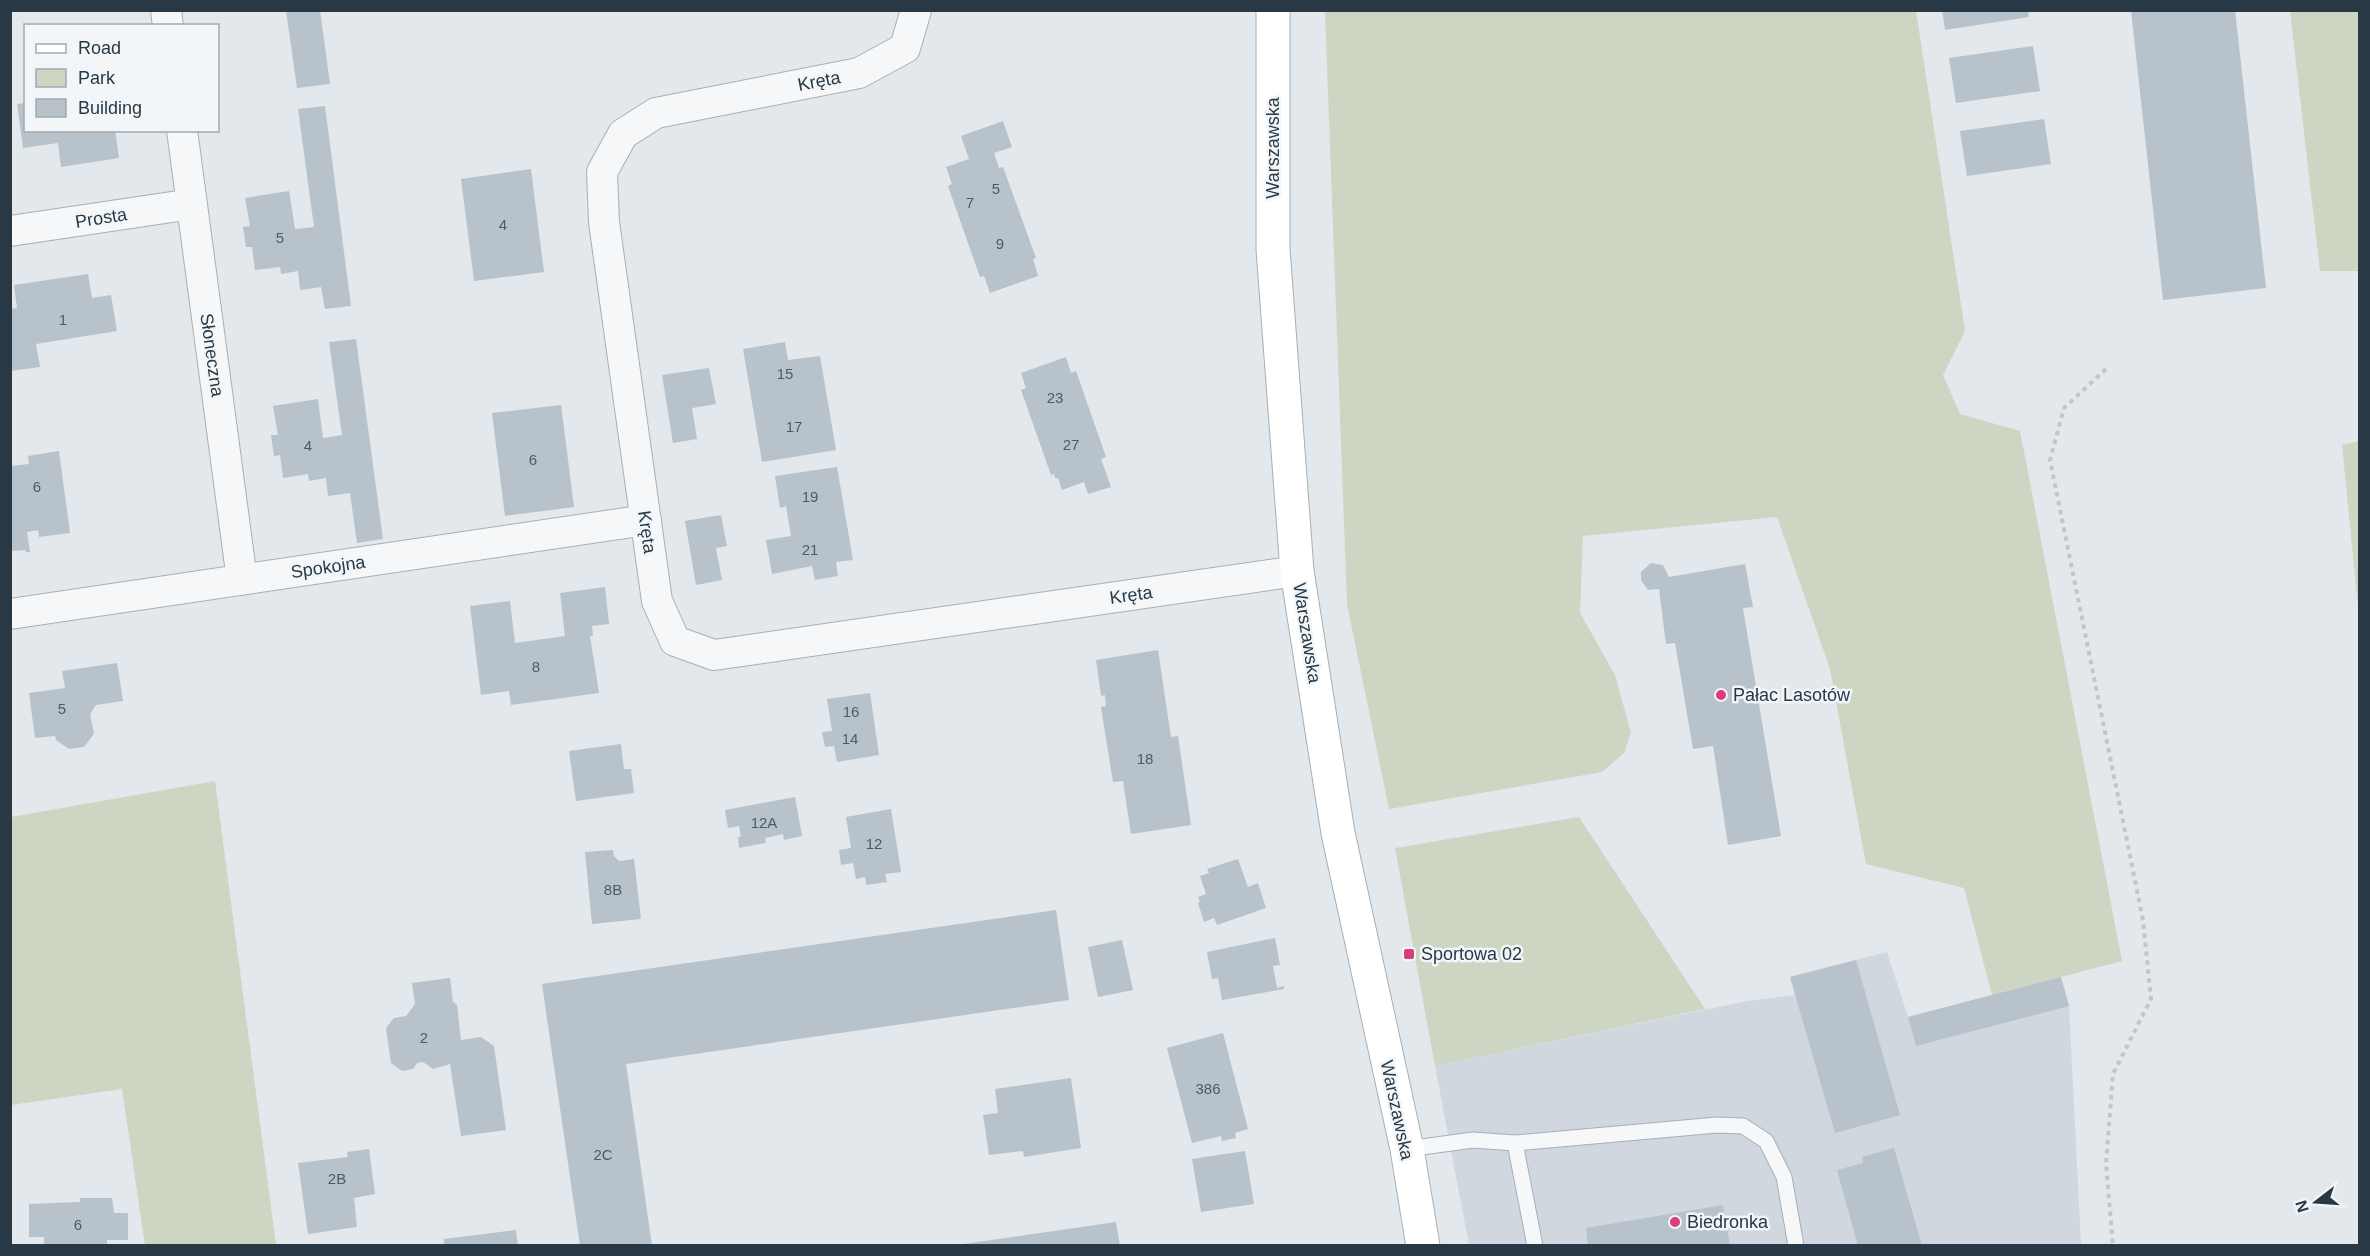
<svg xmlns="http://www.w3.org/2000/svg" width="2370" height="1256" viewBox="0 0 2370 1256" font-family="Arial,sans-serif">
<rect width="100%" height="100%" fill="#e2e8eb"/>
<path fill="#d0d7de" d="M 1887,952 L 1908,1017 L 2061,977 L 2069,1006 L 2081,1245 L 1469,1245 L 1435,1066 L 1747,1001 L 1795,995 L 1790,977 Z"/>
<path fill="#ccd6c2" d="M 1325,11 L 1916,11 L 1965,331 L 1943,375 L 1960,414 L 2020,431 L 2122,961 L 1992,995 L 1964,888 L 1866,864 L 1830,669 L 1777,517 L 1583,536 L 1580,613 L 1615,675 L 1631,733 L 1624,753 L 1602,772 L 1389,809 L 1347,604 Z
M 2290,11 L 2359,11 L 2359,271 L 2320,271 Z
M 2359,441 L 2360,441 L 2359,617 L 2342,445 Z
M 215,781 L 276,1245 L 145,1245 L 122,1089 L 11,1105 L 11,817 Z
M 1579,817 L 1705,1009 L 1435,1066 L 1395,848 Z"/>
<path fill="#b8c2ca" d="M 286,10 L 320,10 L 330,84 L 297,88 Z
M 1942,10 L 2028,10 L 2029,17 L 1945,30 Z
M 2131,10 L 2235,10 L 2266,288 L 2163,300 Z
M 2033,46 L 2040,91 L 1956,103 L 1949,58 Z
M 26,103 L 26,130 L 115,130 L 119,158 L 61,167 L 58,143 L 23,148 L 17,104 Z
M 325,106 L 351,306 L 325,309 L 321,287 L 300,290 L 298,271 L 281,274 L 280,267 L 255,270 L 252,247 L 246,247 L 243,227 L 250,226 L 245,198 L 289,191 L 295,229 L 314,227 L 298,109 Z
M 2044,119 L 2051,164 L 1967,176 L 1960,131 Z
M 1003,121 L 1012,147 L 994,153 L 999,168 L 1003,167 L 1036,258 L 1033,259 L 1038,276 L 990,293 L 984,276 L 980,277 L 948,186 L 952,184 L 946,167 L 969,159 L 961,136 Z
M 531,169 L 544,272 L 474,281 L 461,179 Z
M 88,274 L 92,298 L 111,295 L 117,331 L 36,344 L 40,367 L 10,371 L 10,309 L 17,308 L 14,285 Z
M 356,339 L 383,539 L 357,543 L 350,493 L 328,496 L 326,478 L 309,481 L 308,474 L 283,478 L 280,455 L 274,456 L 271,435 L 278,435 L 273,406 L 318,399 L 323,438 L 342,435 L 329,342 Z
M 785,342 L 788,360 L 820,356 L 836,450 L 762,462 L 743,349 Z
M 1066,357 L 1071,373 L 1076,371 L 1106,457 L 1101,459 L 1111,487 L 1088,494 L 1084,482 L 1062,490 L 1058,478 L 1055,478 L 1054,474 L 1051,475 L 1021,390 L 1026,388 L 1021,373 Z
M 709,368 L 716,404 L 692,408 L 697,439 L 673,443 L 662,375 Z
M 561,405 L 574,507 L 505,516 L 492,413 Z
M 59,451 L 70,533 L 39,537 L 38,530 L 27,532 L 30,552 L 26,552 L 25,550 L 10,551 L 10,466 L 29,464 L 28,456 Z
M 837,467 L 853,560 L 836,562 L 838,576 L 815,580 L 812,566 L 772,574 L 766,540 L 791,536 L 786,506 L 780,508 L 775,476 Z
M 721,515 L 727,546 L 716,548 L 722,580 L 696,585 L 685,521 Z
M 1651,563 L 1663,565 L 1669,577 L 1745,564 L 1753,607 L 1743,608 L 1781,836 L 1728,845 L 1713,746 L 1693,749 L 1675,643 L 1666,644 L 1659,589 L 1648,590 L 1641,580 L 1641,572 Z
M 605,587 L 609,624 L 592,626 L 593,636 L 590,636 L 599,693 L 511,705 L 509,691 L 481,695 L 470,606 L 510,601 L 515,643 L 565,636 L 560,593 Z
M 1158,650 L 1171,737 L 1178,736 L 1191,825 L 1131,834 L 1123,781 L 1113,782 L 1101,707 L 1106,706 L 1105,695 L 1101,696 L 1096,660 Z
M 117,663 L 123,701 L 96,705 L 90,714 L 94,734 L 84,747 L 69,749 L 56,740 L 55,736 L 35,738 L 29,693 L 65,688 L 62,671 Z
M 870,693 L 879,755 L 837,762 L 834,746 L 825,747 L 822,732 L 832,731 L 827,699 Z
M 621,744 L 624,769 L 631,769 L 634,793 L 576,801 L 569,751 Z
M 795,797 L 802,836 L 784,840 L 783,834 L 765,838 L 766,843 L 739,848 L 738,837 L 741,837 L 739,826 L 728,828 L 725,810 Z
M 891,809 L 901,872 L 885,874 L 887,882 L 866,885 L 865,877 L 856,879 L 853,863 L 841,865 L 839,850 L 851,848 L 846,817 Z
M 613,850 L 614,856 L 619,861 L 634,859 L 641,919 L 592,924 L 585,852 Z
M 1238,859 L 1248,887 L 1258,883 L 1266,908 L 1217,925 L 1214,918 L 1204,922 L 1198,903 L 1200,902 L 1198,897 L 1206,894 L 1200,876 L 1209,873 L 1207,869 Z
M 1056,910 L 1069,1000 L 626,1064 L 652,1246 L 580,1246 L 542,984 Z
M 1275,938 L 1280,965 L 1273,966 L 1277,988 L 1284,986 L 1284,989 L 1222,1000 L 1218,978 L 1212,979 L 1207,952 Z
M 1122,940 L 1133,990 L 1098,997 L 1088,947 Z
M 1856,960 L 1900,1115 L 1835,1133 L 1790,977 Z
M 2061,977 L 2069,1006 L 1916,1046 L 1908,1017 Z
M 450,978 L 453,1002 L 457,1005 L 461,1040 L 481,1037 L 494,1046 L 506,1130 L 461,1136 L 450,1064 L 433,1069 L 423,1062 L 417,1063 L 413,1069 L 402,1071 L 391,1063 L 386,1028 L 394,1018 L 406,1016 L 415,1004 L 412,983 Z
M 1223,1033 L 1248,1129 L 1235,1133 L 1236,1138 L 1222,1141 L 1221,1136 L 1192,1143 L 1167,1048 Z
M 1071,1078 L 1081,1148 L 1024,1157 L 1023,1151 L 989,1155 L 983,1115 L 998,1113 L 995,1089 Z
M 1894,1148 L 1922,1246 L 1858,1246 L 1837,1170 L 1863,1163 L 1862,1157 Z
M 369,1149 L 375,1194 L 354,1198 L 357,1227 L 308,1234 L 298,1163 L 348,1157 L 347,1152 Z
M 1245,1151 L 1254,1204 L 1201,1212 L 1192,1159 Z
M 80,1198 L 112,1198 L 114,1213 L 128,1213 L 128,1240 L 107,1240 L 107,1246 L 44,1246 L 44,1237 L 29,1237 L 29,1204 L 80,1202 Z
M 1723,1205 L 1730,1246 L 1588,1246 L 1586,1228 Z
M 1116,1222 L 1120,1246 L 964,1246 L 964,1244 Z
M 516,1230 L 518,1246 L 444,1246 L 444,1239 Z"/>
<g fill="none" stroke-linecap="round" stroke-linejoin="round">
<defs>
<path id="service" d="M 1515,1143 L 1717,1125 L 1743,1126 L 1766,1141 L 1784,1177 L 1796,1246
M 1407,1149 L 1473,1140 L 1515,1143 L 1535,1246"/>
<path id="minor" d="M 166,10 L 168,26
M 916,10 L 905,48 L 859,73 L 656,113 L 623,134 L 602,172 L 604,222 L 657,601 L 675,641 L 714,655 L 1297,571
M 182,130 L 242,580
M 10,231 L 192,204
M 10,614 L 646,520"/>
<path id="secondary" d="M 1273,10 L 1273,249 L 1297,571 L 1338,833 L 1407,1149 L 1423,1246"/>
</defs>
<use href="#service" stroke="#a6b0b6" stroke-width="17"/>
<use href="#minor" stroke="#a6b0b6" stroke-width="32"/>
<use href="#secondary" stroke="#a6b0b6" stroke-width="35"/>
<path stroke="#c0c6ca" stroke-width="4" stroke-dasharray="4.5 4.5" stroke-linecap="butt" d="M 2106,369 L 2064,408 L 2050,460 L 2143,920 L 2151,999 L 2113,1074 L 2106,1164 L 2113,1246
M 1370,1244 L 1370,1246"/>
<use href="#service" stroke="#f5f7f9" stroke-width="15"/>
<use href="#minor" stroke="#f5f7f9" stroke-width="30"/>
<use href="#secondary" stroke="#fff" stroke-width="33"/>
</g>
<g fill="#da3d77" stroke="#f2f6f8" stroke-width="2">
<circle cx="1721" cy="695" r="6"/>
<rect x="1403" y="948" width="12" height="12" rx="3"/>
<circle cx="1675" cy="1222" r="6"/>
</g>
<g text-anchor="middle" stroke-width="5" stroke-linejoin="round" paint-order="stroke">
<g font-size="15" fill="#4c5b66">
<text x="996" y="194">5</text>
<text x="970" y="208">7</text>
<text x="503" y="230">4</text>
<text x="280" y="243">5</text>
<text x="1000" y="249">9</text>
<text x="63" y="325">1</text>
<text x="785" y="379">15</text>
<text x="1055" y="403">23</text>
<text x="794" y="432">17</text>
<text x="1071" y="450">27</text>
<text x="308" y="451">4</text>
<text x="533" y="465">6</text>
<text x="37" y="492">6</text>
<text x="810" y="502">19</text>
<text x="810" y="555">21</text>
<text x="536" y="672">8</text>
<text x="62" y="714">5</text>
<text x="851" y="717">16</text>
<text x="850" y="744">14</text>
<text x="1145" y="764">18</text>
<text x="764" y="828">12A</text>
<text x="874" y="849">12</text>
<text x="613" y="895">8B</text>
<text x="424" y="1043">2</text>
<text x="1208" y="1094">386</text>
<text x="603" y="1160">2C</text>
<text x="337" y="1184">2B</text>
<text x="78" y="1230">6</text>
</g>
<g font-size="18" fill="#283945" stroke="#f2f6f8">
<text transform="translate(819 81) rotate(-11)" y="6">Kręta</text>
<text transform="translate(1273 148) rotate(-90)" y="6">Warszawska</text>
<text transform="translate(101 218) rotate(-9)" y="6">Prosta</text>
<text transform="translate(212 355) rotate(82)" y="6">Słoneczna</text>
<text transform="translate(647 532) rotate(82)" y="6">Kręta</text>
<text transform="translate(328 567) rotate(-8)" y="6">Spokojna</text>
<text transform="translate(1131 595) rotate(-8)" y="6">Kręta</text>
<text transform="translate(1307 633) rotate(81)" y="6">Warszawska</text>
<text transform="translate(1397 1110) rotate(78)" y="6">Warszawska</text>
</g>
<g font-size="18" fill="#283945" stroke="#f2f6f8" text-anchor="start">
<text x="1733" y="701">Pałac Lasotów</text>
<text x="1421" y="960">Sportowa 02</text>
<text x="1687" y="1228">Biedronka</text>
</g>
</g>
<rect width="2370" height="1256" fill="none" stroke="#283945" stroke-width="24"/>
<rect x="24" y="24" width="195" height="108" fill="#f2f6f8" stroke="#a1aab0" stroke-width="1.5"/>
<rect x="36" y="44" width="30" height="9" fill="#ffffff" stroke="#a1aab0" stroke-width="1.5"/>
<text x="78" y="54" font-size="18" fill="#283945">Road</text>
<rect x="36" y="69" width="30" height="18" fill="#ccd6c2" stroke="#a1aab0" stroke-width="1.5"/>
<text x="78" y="84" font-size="18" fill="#283945">Park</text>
<rect x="36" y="99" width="30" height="18" fill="#b8c2ca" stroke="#a1aab0" stroke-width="1.5"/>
<text x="78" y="114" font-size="18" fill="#283945">Building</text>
<g transform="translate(2316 1202) rotate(253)" stroke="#f2f6f8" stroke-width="4.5" paint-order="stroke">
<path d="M0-4.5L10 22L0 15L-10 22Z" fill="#283945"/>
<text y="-9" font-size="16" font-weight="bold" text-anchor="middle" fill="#283945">N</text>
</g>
</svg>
